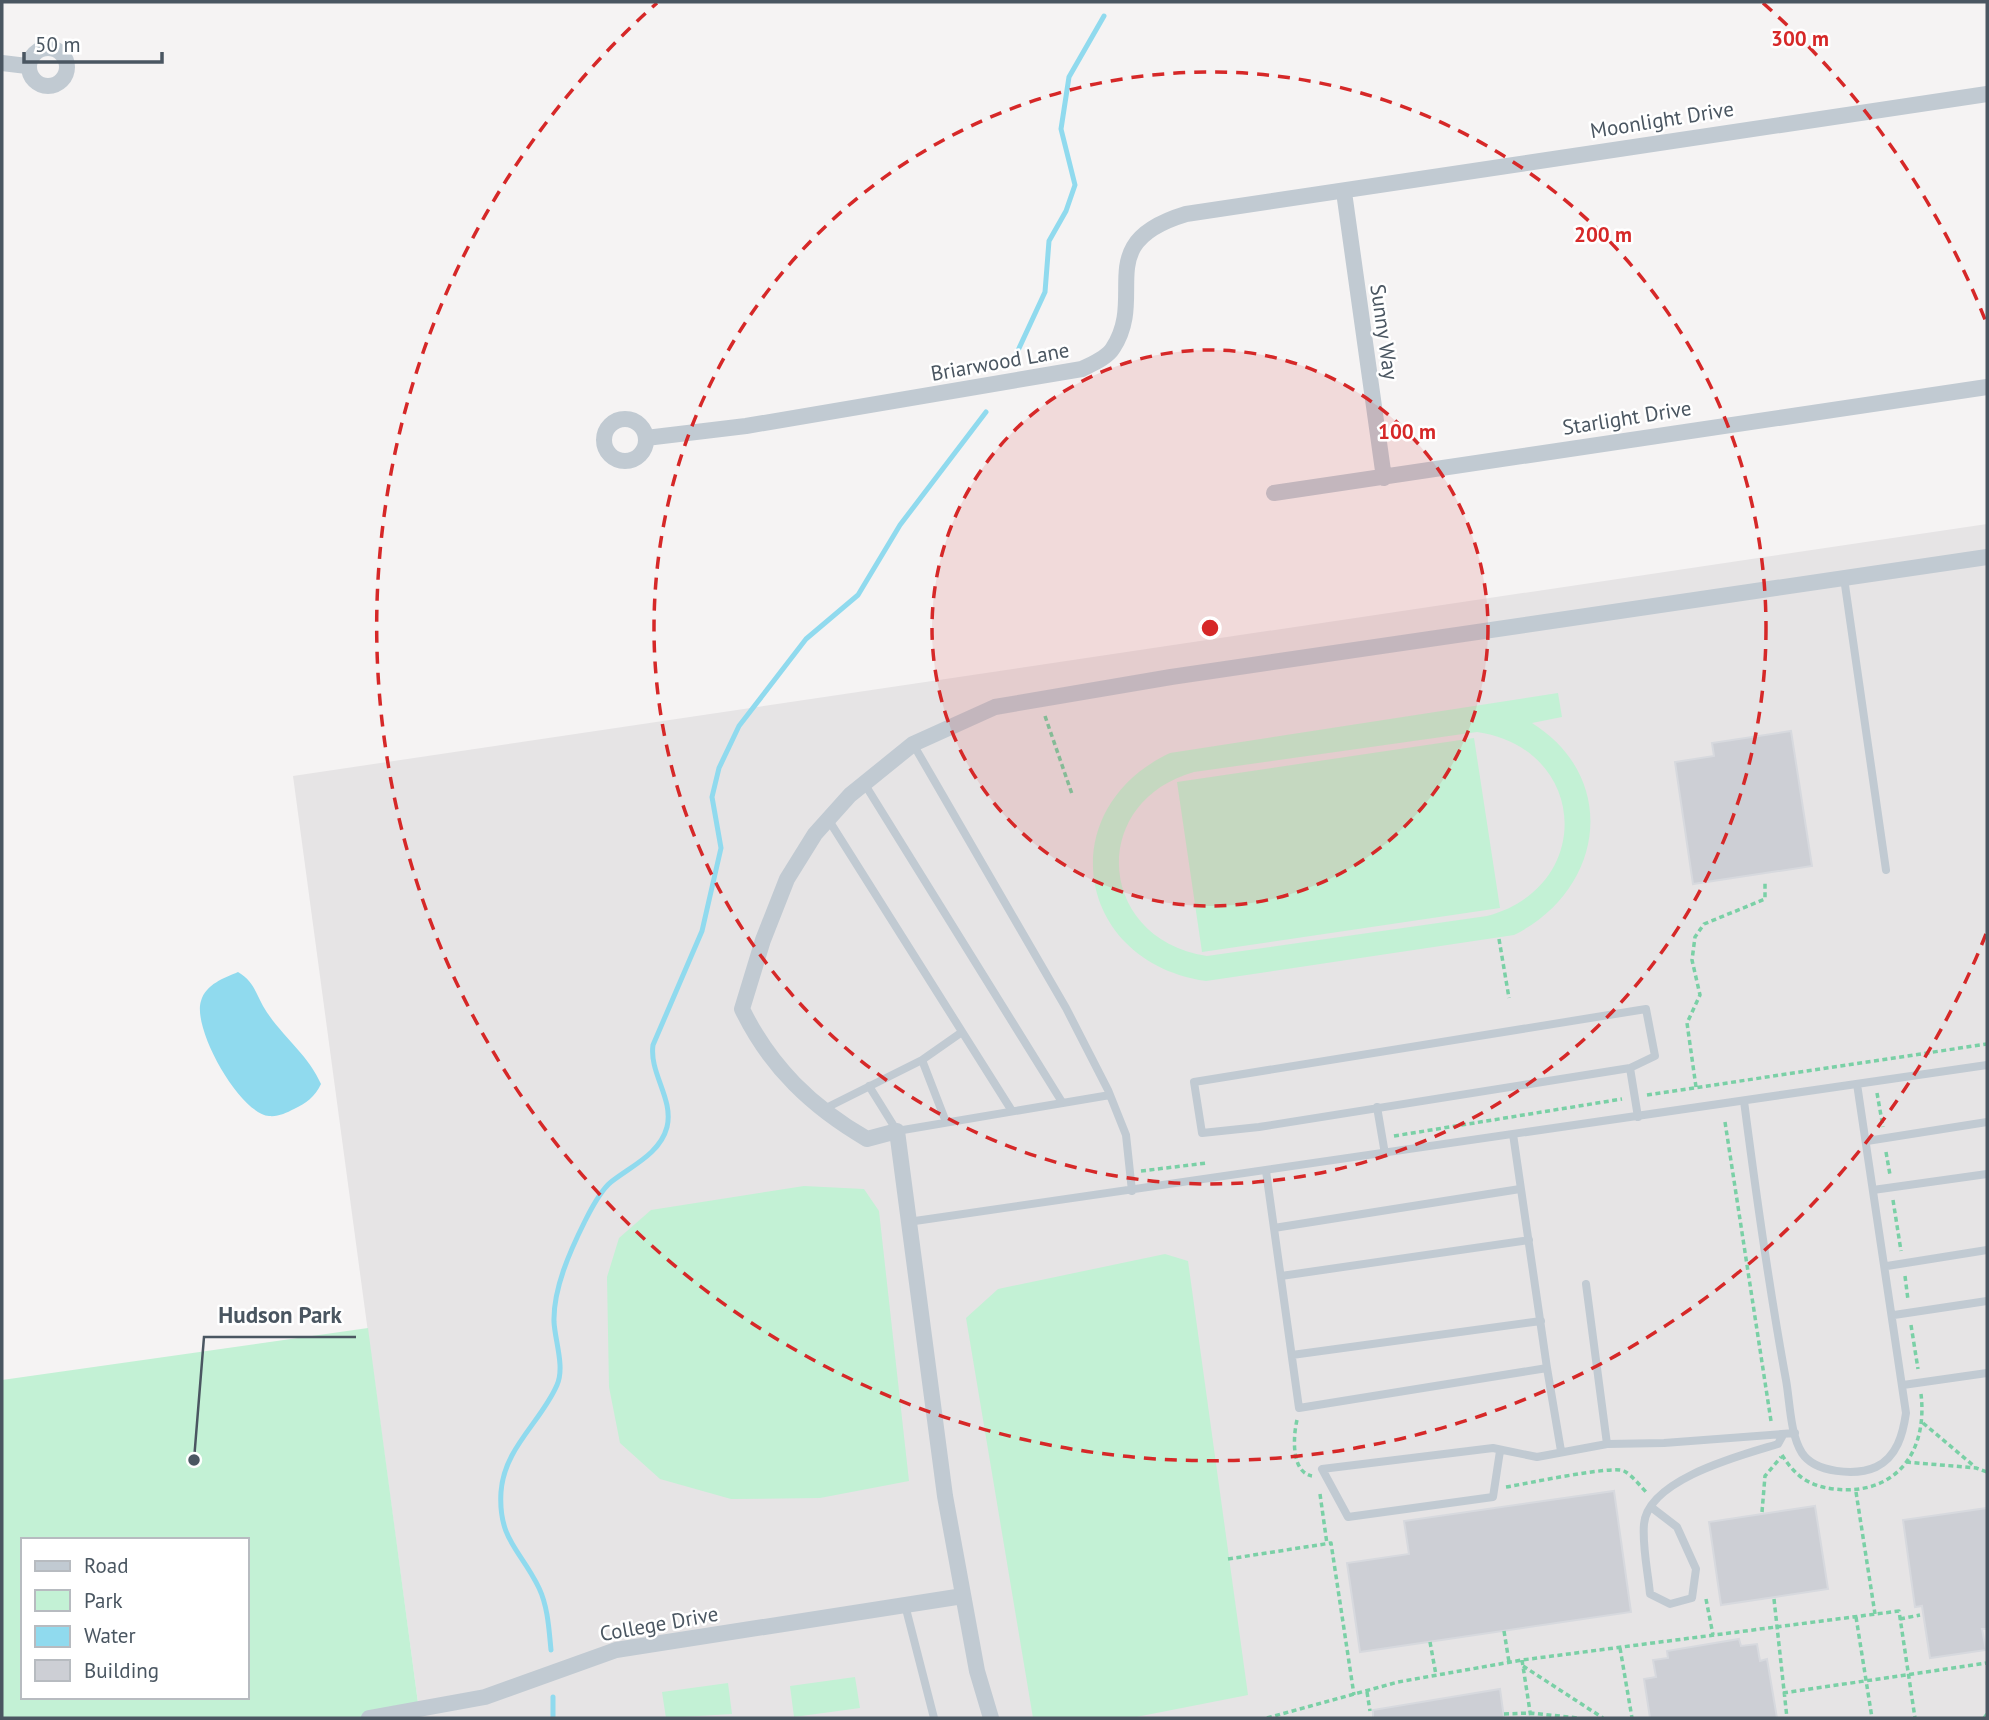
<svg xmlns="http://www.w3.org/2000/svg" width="1989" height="1720" viewBox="0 0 1989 1720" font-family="'PT Sans',sans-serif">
<rect width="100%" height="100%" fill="#f5f3f3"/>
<path fill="#e6e4e5" d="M 1987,524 L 1987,1718 L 420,1718 L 293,776 Z"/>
<path fill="#c3f1d5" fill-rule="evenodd" d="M 1558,693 L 1562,717 L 1532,723 C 1621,779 1603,891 1514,935 L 1206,981 C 1075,962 1051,809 1170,753 ZM 1477,732 C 1588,748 1596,887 1487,916 L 1207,956 C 1097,940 1087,802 1194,772 Z
M 1474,738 L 1500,908 L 1202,952 L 1177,782 Z
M 804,1186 L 864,1189 L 879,1211 L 909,1481 L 820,1498 L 731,1499 L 660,1479 L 620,1443 L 609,1387 L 607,1277 L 619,1238 L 651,1210 Z
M 1165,1254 L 1188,1261 L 1248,1695 L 1131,1718 L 1033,1718 L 966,1318 L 998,1289 Z
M 368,1328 L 420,1718 L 2,1718 L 2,1380 ZM 23,1540 L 247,1540 L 247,1697 L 23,1697 Z
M 855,1677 L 860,1708 L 794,1717 L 790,1686 Z
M 728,1683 L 732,1714 L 666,1718 L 662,1692 Z"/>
<path fill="#90daee" d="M 238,972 C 253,981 255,991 263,1006 C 280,1035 308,1054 321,1084 C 315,1097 306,1103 294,1109 C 286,1113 278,1117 269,1116 C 239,1113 192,1028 201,1001 C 206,984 224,978 238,972 Z"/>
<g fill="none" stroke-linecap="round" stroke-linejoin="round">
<path stroke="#90daee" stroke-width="5" d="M 1015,357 L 1045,292 L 1049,241 L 1066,211 L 1075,185 L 1061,129 L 1069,77 L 1104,16
M 551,1650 C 549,1630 548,1607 539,1588 C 521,1550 498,1540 501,1492 C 504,1448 541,1422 557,1385 C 565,1367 555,1341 554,1322 C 553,1289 570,1251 585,1221 C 591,1209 601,1190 611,1182 C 631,1166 660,1154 667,1127 C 674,1099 649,1073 653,1045 L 702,931 L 721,848 L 712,797 L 719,768 L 739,726 L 806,639 L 858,595 L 900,525 L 986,412
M 553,1718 L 553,1697"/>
</g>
<path fill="#cdcfd5" stroke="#d7d9de" stroke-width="2" d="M 1791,731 L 1812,866 L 1693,884 L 1675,762 L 1714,756 L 1712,743 Z
M 1614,1491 L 1631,1612 L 1360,1652 L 1347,1563 L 1409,1554 L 1404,1521 Z
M 1815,1506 L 1828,1589 L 1721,1605 L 1709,1522 Z
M 1987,1508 L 1987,1629 L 1982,1629 L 1986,1650 L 1930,1658 L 1922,1606 L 1915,1607 L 1903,1520 Z
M 1739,1639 L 1741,1646 L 1757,1644 L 1760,1661 L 1767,1659 L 1777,1718 L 1650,1718 L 1644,1679 L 1656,1677 L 1653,1660 L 1668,1658 L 1667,1651 Z
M 1500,1689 L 1504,1718 L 1373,1718 L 1373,1710 Z"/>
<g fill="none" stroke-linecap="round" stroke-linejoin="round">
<path stroke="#7ad0a6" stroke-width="3.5" stroke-dasharray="5 3.5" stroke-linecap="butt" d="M 1045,716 L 1072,794
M 1499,939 L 1509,998
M 1696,1087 L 1687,1023 L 1700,995 L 1692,960 L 1695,937 L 1704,924 L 1765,899 L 1765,882
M 1877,1093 L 1883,1127
M 1647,1095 L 1987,1044
M 1725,1122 L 1771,1421
M 1394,1136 L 1622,1099
M 1886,1152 L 1890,1175
M 1141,1171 L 1207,1163
M 1893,1200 L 1901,1251
M 1905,1276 L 1908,1300
M 1911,1325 L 1918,1369
M 1297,1420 C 1293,1437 1291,1472 1312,1476
M 1923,1423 L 1974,1466
M 1782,1455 C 1795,1476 1809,1486 1834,1489 C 1895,1496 1928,1453 1921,1394
M 1906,1462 L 1976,1468 L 1987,1472
M 1506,1487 C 1525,1484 1613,1465 1624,1471 C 1632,1475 1641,1487 1648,1494
M 1856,1492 L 1875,1614
M 1320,1494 L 1327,1544
M 1762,1512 L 1765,1476 L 1781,1457
M 1228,1559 L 1331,1543 L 1354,1695
M 1706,1599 L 1713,1635
M 1774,1599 L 1787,1718
M 1856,1617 L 1872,1718
M 1900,1619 L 1920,1615
M 1504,1631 L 1509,1662
M 1430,1642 L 1436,1675
M 1620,1648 L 1632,1718
M 1522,1660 L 1531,1718
M 1523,1666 L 1603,1718
M 1367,1692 L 1370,1711
M 1783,1693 L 1987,1663
M 1504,1714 L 1530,1713 L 1578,1718
M 1267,1718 L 1398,1682 L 1522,1660 L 1899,1611 L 1915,1718
M 1984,1718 L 1987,1714"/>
<path stroke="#c1cad2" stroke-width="8" d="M 1844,578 L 1886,870
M 913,744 L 1066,1008 L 1108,1090 L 1126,1135 L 1132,1191
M 864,783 L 1062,1102
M 828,819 L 1012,1111
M 1630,1068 L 1655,1056 L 1646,1009 L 1194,1082 L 1202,1133 L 1259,1127 L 1630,1068 L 1638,1117
M 869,1086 L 897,1131 L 1110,1095
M 1744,1101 C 1756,1194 1769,1288 1786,1380 C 1790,1402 1790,1434 1802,1453 C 1815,1473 1856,1476 1876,1467 C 1897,1457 1903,1434 1906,1413 L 1857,1084
M 1377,1107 L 1385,1154
M 824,1109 L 922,1060
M 946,1122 L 922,1060 L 962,1032
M 1513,1134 L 1547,1368
M 1867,1141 L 1987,1122
M 1266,1171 L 1299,1408 L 1547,1368 L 1561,1451
M 1873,1190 L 1987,1174
M 908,1222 L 1987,1065
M 1274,1228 L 1520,1189
M 1887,1266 L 1987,1250
M 1281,1276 L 1529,1240
M 1586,1284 L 1607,1444
M 1894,1315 L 1987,1301
M 1292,1355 L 1541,1321
M 1903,1385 L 1987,1373
M 1500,1451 L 1493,1497 L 1348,1517 L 1322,1469 L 1493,1448 L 1537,1457 L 1607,1444 L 1664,1443 L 1795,1433
M 1651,1507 L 1677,1527 L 1696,1569 L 1692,1598 L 1670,1604 L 1650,1594 C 1648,1572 1642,1546 1644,1524 C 1648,1479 1742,1455 1778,1444 L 1783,1435
M 905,1605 L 934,1718"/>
<path stroke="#c1cad2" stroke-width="16" d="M29 67a19 19 0 1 1 38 0a19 19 0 1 1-38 0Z
M 2,63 L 27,66
M 1344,192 L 1384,478
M604 440a21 21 0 1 1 42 0a21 21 0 1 1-42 0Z
M 646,438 L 746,426 L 1082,369 C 1092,364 1107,358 1113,348 C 1148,294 1090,243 1186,214 L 1987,94
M 1274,493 L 1987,387
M 369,1718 L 485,1697 L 616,1650 L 963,1596
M 991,1718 L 977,1671 L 945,1496 L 897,1131 L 867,1139 C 812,1107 770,1067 742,1009 L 763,940 L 787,879 L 815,834 L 850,795 L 913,744 L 995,707 L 1171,677 L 1987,557"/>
</g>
<circle cx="1210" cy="628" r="278" fill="#d62828" fill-opacity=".12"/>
<g fill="none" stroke="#d62828" stroke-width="3.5" stroke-dasharray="12 9">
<circle cx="1210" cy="628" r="278"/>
<circle cx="1210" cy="628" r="556"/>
<path d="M1986 934A834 834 0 1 1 657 3M1763 3A834 834 0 0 1 1986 322"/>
</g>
<g text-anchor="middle" stroke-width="5" stroke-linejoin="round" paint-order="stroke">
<g font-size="21" fill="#4a5661" stroke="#fff">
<text transform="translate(1662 120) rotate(-9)" y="7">Moonlight Drive</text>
<text transform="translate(1384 332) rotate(82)" y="7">Sunny Way</text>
<text transform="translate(1000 362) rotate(-10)" y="7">Briarwood Lane</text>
<text transform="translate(1627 418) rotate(-9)" y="7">Starlight Drive</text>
<text transform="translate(659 1624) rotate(-10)" y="7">College Drive</text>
</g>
</g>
<circle cx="1210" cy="628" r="10" fill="#d62828" stroke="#fff" stroke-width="3.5"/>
<g font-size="21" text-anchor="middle" font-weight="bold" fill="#d62828" stroke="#fff" stroke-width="5" stroke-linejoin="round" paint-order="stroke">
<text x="1800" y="46">300 m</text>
<text x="1603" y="242">200 m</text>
<text x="1407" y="439">100 m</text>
</g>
<path fill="none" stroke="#4a5661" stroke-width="2.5" d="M194 1460L204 1337H356"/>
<circle fill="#4a5661" stroke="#fff" stroke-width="2.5" cx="194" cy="1460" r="7"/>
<g font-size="23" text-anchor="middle" font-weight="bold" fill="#4a5661" stroke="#fff" stroke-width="5" stroke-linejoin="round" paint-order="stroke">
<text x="280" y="1323">Hudson Park</text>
</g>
<rect width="1989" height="1720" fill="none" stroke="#4a5661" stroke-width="7"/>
<rect x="21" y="1538" width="228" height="161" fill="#ffffff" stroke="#b7bbc0" stroke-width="2"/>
<rect x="35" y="1561" width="35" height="10" fill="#c1cad2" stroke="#b7bbc0" stroke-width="2"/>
<text x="84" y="1573" font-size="21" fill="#4a5661">Road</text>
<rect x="35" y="1590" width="35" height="21" fill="#c3f1d5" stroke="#b7bbc0" stroke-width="2"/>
<text x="84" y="1608" font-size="21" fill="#4a5661">Park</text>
<rect x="35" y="1626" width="35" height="21" fill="#90daee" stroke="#b7bbc0" stroke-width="2"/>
<text x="84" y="1643" font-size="21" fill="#4a5661">Water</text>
<rect x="35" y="1660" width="35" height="21" fill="#cdcfd5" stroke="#b7bbc0" stroke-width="2"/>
<text x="84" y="1678" font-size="21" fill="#4a5661">Building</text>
<path d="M24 52v10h138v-10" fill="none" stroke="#4a5661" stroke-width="3.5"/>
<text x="35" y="52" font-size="21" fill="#4a5661" stroke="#ffffff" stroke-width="5" paint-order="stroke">50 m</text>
</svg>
